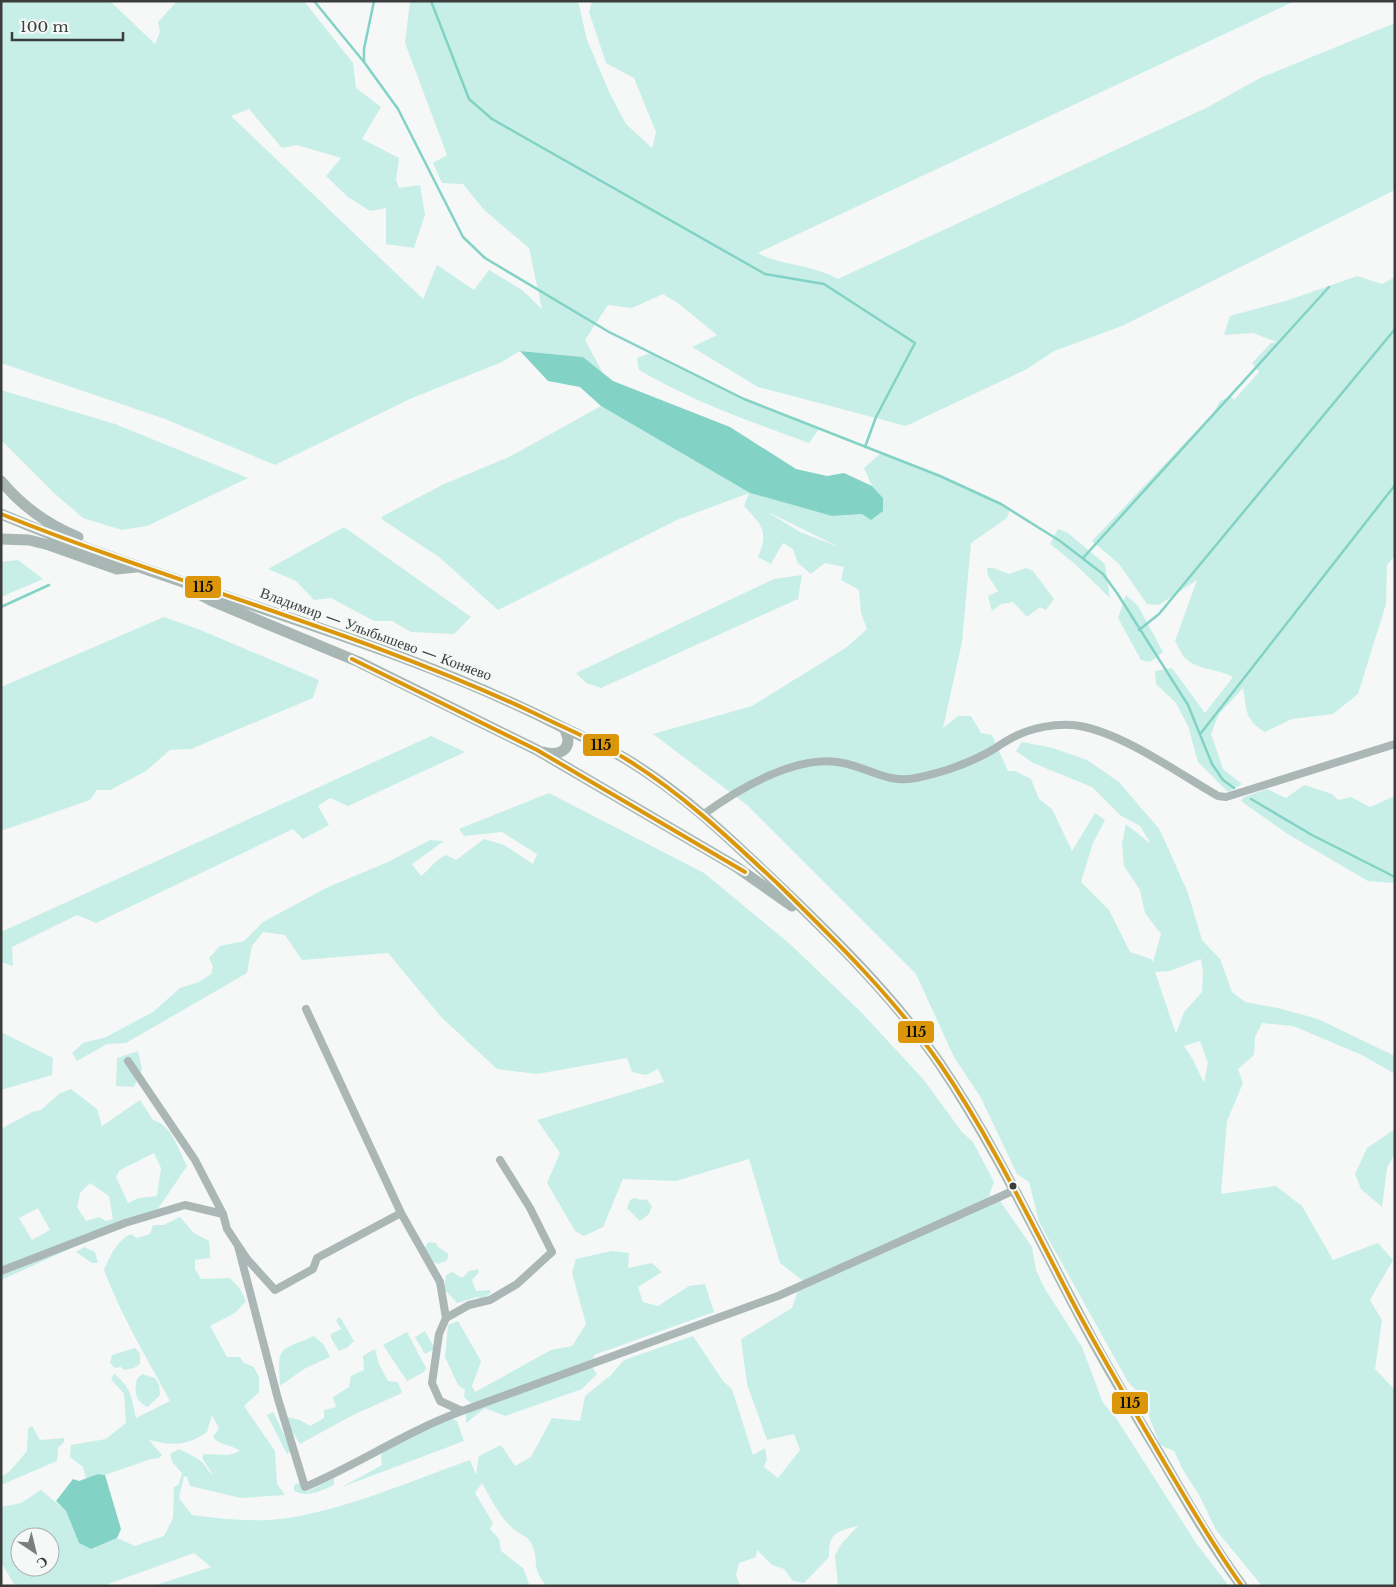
<svg xmlns="http://www.w3.org/2000/svg" width="1396" height="1587" viewBox="0 0 1396 1587" font-family="'Libre Baskerville',serif">
<rect width="100%" height="100%" fill="#f5f8f7"/>
<path fill="#c7efe8" fill-rule="evenodd" d="M 1,1 L 110,1 L 155,44 L 160,32 L 158,22 L 177,1 L 304,1 L 353,63 L 356,88 L 381,107 L 362,139 L 399,158 L 396,180 L 399,188 L 420,185 L 425,215 L 414,248 L 386,244 L 386,208 L 370,211 L 348,197 L 326,176 L 341,158 L 297,145 L 282,148 L 249,109 L 231,116 L 423,299 L 437,265 L 474,290 L 489,270 L 522,290 L 542,309 L 529,248 L 484,210 L 463,184 L 442,183 L 433,163 L 447,155 L 405,43 L 410,1 L 578,1 L 587,40 L 610,94 L 626,124 L 652,148 L 656,132 L 634,78 L 606,63 L 589,12 L 592,1 L 1295,1 L 758,253 C 781,266 811,264 838,279 L 1208,107 L 1260,78 L 1395,23 L 1395,190 L 1122,326 L 1054,351 L 1027,369 L 906,426 L 758,387 L 692,347 L 717,335 L 679,304 L 663,294 L 632,308 L 608,305 L 585,340 L 603,373 L 583,357 L 520,351 L 502,362 L 412,398 L 275,465 L 165,419 L 1,363 Z
M 1357,276 L 1382,284 L 1395,277 L 1395,556 L 1387,565 L 1386,604 L 1358,694 L 1333,714 L 1292,719 L 1265,732 C 1244,720 1247,709 1243,688 L 1219,714 L 1211,734 L 1223,769 L 1242,784 L 1228,792 L 1198,762 L 1188,726 L 1176,703 L 1156,684 L 1155,671 L 1172,668 L 1205,713 L 1233,677 C 1219,669 1197,670 1185,658 C 1181,654 1178,646 1175,641 L 1197,580 L 1159,605 L 1147,604 L 1119,564 L 1092,541 L 1214,412 L 1220,401 L 1231,396 L 1234,400 L 1259,372 L 1252,363 L 1271,343 L 1277,342 L 1253,333 L 1224,335 L 1230,316 L 1289,300 Z
M 650,353 L 744,399 L 819,429 L 809,443 C 751,422 692,401 639,370 L 637,358 Z
M 1,390 L 115,424 L 248,478 L 147,526 L 122,530 L 83,518 L 53,492 L 1,440 Z
M 601,406 L 750,493 L 832,516 L 862,514 L 883,498 L 872,486 L 864,468 L 881,453 L 948,480 L 1010,509 L 1007,518 L 971,543 L 962,642 L 943,728 L 958,716 L 971,716 L 981,733 L 992,735 L 1008,771 L 1015,771 L 1031,779 L 1039,799 L 1052,809 L 1072,851 L 1095,813 L 1105,820 L 1093,843 L 1081,882 L 1109,910 L 1130,952 L 1151,959 L 1153,962 L 1161,934 L 1145,913 L 1140,890 L 1124,866 L 1122,844 L 1126,824 L 1151,844 L 1140,826 L 1120,815 L 1092,787 L 1033,763 L 1016,751 L 1022,742 L 1053,748 L 1087,760 L 1119,782 L 1160,830 L 1188,893 L 1202,940 L 1220,959 L 1232,992 L 1245,1002 L 1278,1008 L 1318,1019 L 1395,1056 L 1395,1074 L 1362,1055 L 1293,1026 L 1262,1023 L 1255,1037 L 1254,1055 L 1238,1069 L 1243,1083 L 1227,1121 L 1221,1194 L 1276,1186 L 1302,1206 L 1333,1260 L 1378,1243 L 1393,1260 L 1370,1300 L 1382,1320 L 1375,1369 L 1395,1390 L 1395,1586 L 1262,1586 L 1216,1530 L 1199,1495 L 1183,1470 L 1174,1451 L 1160,1445 L 1141,1395 L 1128,1382 L 1039,1222 L 1029,1182 L 1017,1174 L 981,1098 L 954,1057 L 916,974 L 747,805 L 653,734 L 752,706 L 847,647 L 867,629 L 861,613 L 859,590 L 841,580 L 844,567 L 825,563 L 811,574 L 798,563 L 793,549 L 783,543 L 771,564 L 758,557 C 769,532 762,525 744,506 L 749,493 L 677,520 L 498,610 L 439,557 L 383,520 L 381,517 L 444,484 L 511,456 ZM 769,513 L 770,513 L 839,547 L 800,532 ZM 1201,959 L 1203,972 L 1202,992 L 1184,1012 L 1176,1034 L 1155,972 L 1170,971 ZM 1200,1041 L 1208,1063 L 1204,1083 L 1192,1058 L 1184,1046 Z
M 344,527 L 471,617 L 454,634 L 411,632 L 392,621 L 374,621 L 331,598 L 314,600 L 296,581 L 268,569 Z
M 1058,529 L 1068,533 L 1105,564 L 1110,598 L 1075,564 L 1050,544 Z
M 18,560 L 43,579 L 1,597 L 1,562 Z
M 987,568 L 993,568 L 1009,574 L 1026,568 L 1033,571 L 1054,599 L 1046,610 L 1040,607 L 1027,617 L 1013,602 L 1001,604 L 992,611 L 988,596 L 998,591 L 988,576 Z
M 802,575 L 798,599 L 601,688 L 586,683 L 576,673 L 774,579 Z
M 1126,595 L 1138,606 L 1163,652 L 1150,662 L 1141,660 L 1118,618 Z
M 164,617 L 198,629 L 319,680 L 313,698 L 191,749 L 170,750 L 146,771 L 110,790 L 97,790 L 90,800 L 1,831 L 1,687 Z
M 431,736 L 465,752 L 348,806 L 330,798 L 318,806 L 329,825 L 303,839 L 293,829 L 96,923 L 77,915 L 12,947 L 13,966 L 1,962 L 1,932 Z
M 1304,785 L 1332,794 L 1338,800 L 1351,797 L 1370,807 L 1395,796 L 1395,883 L 1368,881 L 1286,833 L 1241,801 L 1244,797 L 1267,789 L 1286,798 Z
M 549,793 L 704,873 L 790,944 L 861,1012 L 924,1080 L 962,1132 L 973,1142 L 994,1182 L 989,1195 L 1000,1201 L 1032,1247 L 1036,1270 L 1045,1289 L 1082,1347 L 1103,1403 L 1116,1418 L 1196,1543 L 1229,1586 L 838,1586 L 835,1555 L 842,1543 L 858,1526 C 837,1531 828,1533 829,1557 L 804,1583 L 793,1581 L 784,1569 L 772,1565 L 757,1550 L 756,1557 L 739,1563 L 736,1575 L 740,1586 L 547,1586 C 530,1568 540,1560 531,1543 C 527,1535 522,1536 516,1531 C 501,1520 491,1499 482,1483 L 475,1493 L 493,1523 L 490,1529 L 499,1539 L 501,1551 L 523,1568 L 530,1586 L 153,1586 L 211,1567 L 194,1553 L 103,1586 L 15,1586 L 1,1562 L 1,1507 L 21,1503 L 41,1490 L 66,1511 L 79,1543 L 91,1549 L 117,1538 L 135,1546 L 164,1536 L 173,1518 L 174,1487 L 179,1484 L 182,1473 L 172,1462 L 170,1454 L 179,1449 C 185,1452 198,1458 202,1462 C 206,1466 208,1472 213,1475 L 202,1458 L 204,1454 L 229,1455 L 240,1451 C 231,1444 220,1446 213,1437 L 219,1428 L 212,1415 L 207,1432 C 187,1446 172,1446 149,1440 L 162,1455 L 159,1458 L 151,1459 L 105,1475 L 98,1474 L 86,1479 L 83,1467 L 70,1457 L 71,1445 L 106,1439 L 126,1423 L 124,1394 L 111,1379 L 114,1374 C 131,1386 132,1399 136,1418 L 170,1401 C 147,1358 121,1316 104,1270 C 109,1258 117,1240 131,1234 L 137,1238 L 150,1234 L 153,1225 L 164,1225 L 180,1217 L 194,1233 L 209,1241 L 210,1258 L 195,1260 L 195,1269 L 201,1279 L 230,1278 L 240,1289 L 246,1301 L 235,1313 L 210,1326 L 227,1357 L 240,1357 L 244,1363 L 254,1367 L 259,1377 L 259,1392 L 244,1406 L 275,1451 L 277,1484 L 285,1495 L 241,1498 L 190,1486 L 187,1477 L 184,1476 L 179,1498 L 192,1515 C 224,1519 256,1523 288,1518 C 350,1508 411,1481 470,1460 L 476,1475 L 479,1456 L 501,1445 L 515,1466 L 531,1457 L 552,1418 L 580,1421 L 585,1396 L 611,1375 L 624,1360 L 693,1336 L 723,1381 L 732,1389 L 753,1455 L 765,1448 L 767,1459 L 764,1467 L 778,1478 L 800,1450 L 794,1434 L 767,1440 L 747,1384 L 741,1339 L 792,1308 L 802,1280 L 780,1263 L 749,1159 L 676,1181 L 623,1179 L 603,1227 L 584,1236 L 575,1231 L 547,1183 L 560,1153 L 537,1120 L 664,1082 L 658,1069 L 646,1075 L 632,1072 L 627,1058 L 537,1074 L 497,1069 L 441,1017 L 388,953 L 302,960 L 285,935 L 263,932 L 252,946 L 247,973 L 126,1043 L 107,1044 L 77,1061 L 72,1053 L 83,1043 L 106,1037 L 153,1012 L 180,988 L 199,982 L 211,974 L 213,967 L 209,958 L 220,946 L 244,941 L 263,922 L 328,887 L 388,862 L 430,840 L 444,841 L 412,864 L 421,876 C 430,869 435,860 446,855 L 456,860 L 484,839 L 504,845 L 533,864 L 537,854 L 502,832 L 464,836 L 459,829 ZM 20,1537 L 50,1537 L 50,1567 L 20,1567 Z
M 1,1032 L 53,1058 L 52,1075 L 1,1090 Z
M 138,1051 L 142,1069 L 134,1087 L 116,1086 L 117,1058 Z
M 71,1089 L 97,1109 L 102,1126 L 140,1100 L 153,1120 C 172,1125 179,1151 187,1166 L 158,1209 L 1,1280 L 1,1129 L 32,1112 L 41,1110 L 59,1094 ZM 154,1153 L 161,1168 L 157,1196 L 139,1198 L 128,1203 L 116,1177 L 120,1170 ZM 90,1183 L 109,1196 L 113,1219 L 106,1221 L 99,1217 L 86,1221 L 77,1207 L 80,1193 ZM 38,1208 L 50,1230 L 32,1240 L 19,1218 Z
M 1392,1131 L 1395,1132 L 1395,1153 L 1387,1168 L 1382,1207 L 1361,1189 L 1355,1174 L 1367,1148 Z
M 634,1198 L 642,1200 L 646,1199 L 652,1206 L 649,1214 L 640,1221 L 627,1208 L 630,1200 Z
M 429,1242 L 436,1243 C 439,1250 446,1250 449,1256 L 446,1261 L 438,1264 L 430,1260 L 425,1247 Z
M 84,1247 L 95,1252 L 98,1263 L 92,1263 L 76,1252 Z
M 611,1251 L 629,1253 L 628,1268 L 652,1263 L 662,1272 L 638,1287 L 643,1302 L 658,1306 L 689,1286 L 705,1284 L 714,1312 L 594,1355 L 592,1367 L 597,1374 L 582,1389 L 505,1416 L 485,1408 L 466,1423 L 466,1414 L 472,1404 L 464,1397 L 465,1390 L 458,1385 L 445,1357 L 448,1325 L 458,1321 L 481,1361 L 472,1386 L 475,1392 L 551,1350 L 572,1346 L 586,1324 L 572,1273 L 576,1259 Z
M 478,1269 L 479,1272 L 472,1280 L 476,1291 L 490,1290 L 491,1293 L 483,1298 L 477,1297 L 457,1303 L 444,1289 L 446,1275 L 452,1272 L 462,1278 L 469,1271 Z
M 340,1317 L 354,1341 L 347,1348 L 339,1351 L 331,1338 L 331,1334 L 341,1329 L 336,1320 Z
M 425,1331 L 435,1349 L 425,1354 L 415,1337 Z
M 407,1332 L 426,1368 L 424,1372 L 407,1381 L 383,1345 Z
M 314,1336 L 324,1345 L 330,1357 L 304,1369 L 280,1386 C 278,1345 277,1352 314,1336 Z
M 135,1348 L 140,1353 L 140,1364 L 134,1368 L 124,1370 L 121,1367 L 115,1368 L 110,1363 L 112,1355 Z
M 375,1349 L 379,1364 L 388,1381 L 398,1382 L 402,1393 L 353,1415 L 300,1444 L 284,1419 L 288,1417 L 300,1420 L 310,1426 L 324,1418 L 324,1410 L 336,1407 L 333,1397 L 349,1387 L 351,1376 L 364,1370 L 363,1356 Z
M 142,1374 L 155,1378 L 159,1384 L 160,1395 L 148,1407 C 135,1402 134,1392 137,1379 Z
M 273,1412 L 292,1450 L 287,1454 L 267,1415 Z
M 443,1415 L 457,1421 L 464,1441 L 342,1487 L 382,1465 L 381,1454 Z
M 32,1426 L 40,1440 L 64,1438 L 64,1442 L 58,1448 L 57,1461 L 1,1485 L 1,1477 L 10,1471 L 27,1451 L 28,1429 Z
M 334,1478 L 334,1485 C 320,1491 309,1498 294,1491 L 294,1485 L 301,1482 L 306,1492 Z"/>
<path fill="#83d2c6" d="M 520,351 L 583,357 L 613,381 L 730,427 L 796,469 L 827,476 L 844,473 L 872,486 L 883,498 L 883,511 L 871,520 L 862,514 L 832,516 L 750,493 L 601,406 L 580,387 L 548,381 Z
M 98,1474 L 105,1475 L 121,1529 L 117,1538 L 91,1549 L 79,1543 L 66,1511 L 56,1501 L 73,1479 L 79,1481 Z"/>
<g fill="none" stroke-linecap="round" stroke-linejoin="round">
<path stroke="#83d2c6" stroke-width="2.5" d="M 314,1 L 364,62 L 398,109 L 463,237 L 485,258 L 609,332 L 744,399 L 940,476 L 1001,504 L 1060,541 L 1103,574 L 1117,593 L 1188,705 L 1212,764 L 1223,780 L 1234,788
M 431,1 L 469,99 L 492,119 L 765,274 L 824,284 L 915,343 L 876,417 L 865,447
M 364,61 L 364,49 L 374,1
M 1083,558 L 1329,287
M 1,607 L 49,585
M 1139,630 L 1159,614 L 1395,329
M 1201,733 L 1395,485
M 1251,799 L 1312,835 L 1395,877"/>
<path stroke="#aab7b5" stroke-width="8" d="M 704,814 C 738,789 798,753 843,763 C 869,768 888,784 916,778 C 940,773 965,765 987,753 C 995,749 1002,743 1010,739 C 1029,728 1058,722 1080,726 C 1124,734 1178,773 1218,796 L 1226,797 L 1395,744
M 306,1009 L 401,1213 L 440,1282 L 446,1318 L 439,1334 L 432,1383 L 440,1401 L 462,1411 L 778,1296 L 1015,1190
M 128,1061 L 195,1160 L 223,1214 L 227,1229 L 247,1259 L 275,1290 L 313,1269 L 317,1258 L 401,1213
M 238,1246 L 278,1399 L 305,1487 C 359,1464 407,1431 462,1411
M 1,1271 L 125,1223 L 185,1205 L 223,1214
M 446,1318 L 469,1305 L 490,1300 L 517,1284 L 552,1252 L 530,1208 L 500,1160"/>
<path stroke="#a8b7b3" stroke-width="11" d="M 1,481 C 22,506 48,525 78,537
M 1,514 C 186,593 385,636 564,728 C 585,738 606,747 626,759 C 681,792 726,835 772,879 C 832,936 893,996 940,1064 C 998,1150 1041,1244 1090,1335 C 1113,1378 1139,1420 1164,1462 C 1188,1504 1213,1547 1242,1586
M 1,539 L 29,540 L 49,545 L 117,569 L 136,567
M 193,591 L 212,601 L 359,662 L 537,750 L 735,866 L 792,906
M 543,752 C 563,757 574,747 564,728"/>
<defs>
<path id="bus-1" d="M 1,514 C 177,585 362,632 534,713 C 564,728 597,741 626,759 C 683,794 731,840 779,885 C 836,941 894,998 940,1064 C 990,1137 1029,1218 1070,1297 C 1099,1353 1132,1407 1164,1462 C 1189,1504 1213,1546 1242,1586
M 352,659 L 537,750 L 745,872"/>
</defs>
<use href="#bus-1" stroke="#f4f9f7" stroke-width="8"/>
<use href="#bus-1" stroke="#db9609" stroke-width="4"/>
</g>
<circle fill="#3b3d3d" stroke="#f4f9f7" stroke-width="2" cx="1013" cy="1186" r="4.5"/>
<g text-anchor="middle" stroke-width="4.5" stroke-linejoin="round" paint-order="stroke">
<g font-size="15" fill="#3b3d3d" stroke="#f4f9f7">
<text transform="translate(376 634) rotate(20)" y="5">Владимир — Улыбышево — Коняево</text>
</g>
</g>
<g stroke="#f4f9f7" stroke-width="2">
<rect x="184" y="575" width="38" height="24" rx="5" fill="#db9609"/>
<rect x="582" y="733" width="38" height="24" rx="5" fill="#db9609"/>
<rect x="897" y="1020" width="38" height="24" rx="5" fill="#db9609"/>
<rect x="1111" y="1391" width="38" height="24" rx="5" fill="#db9609"/>
</g>
<g font-size="14" text-anchor="middle" font-weight="bold" fill="#111">
<text x="203" y="592">115</text>
<text x="601" y="750">115</text>
<text x="916" y="1037">115</text>
<text x="1130" y="1408">115</text>
</g>
<rect width="1396" height="1587" fill="none" stroke="#3b3d3d" stroke-width="5"/>
<g transform="translate(35 1552) rotate(145)"><circle r="24" fill="#f4f9f7" stroke="#aaaead"/>
<path d="M0-4L9 19L0 12L-9 19Z" fill="#7c7e7e"/>
<text y="-8" font-size="14" font-weight="bold" text-anchor="middle" fill="#3b3d3d">С</text>
</g>
<path d="M12 32v8h111v-8" fill="none" stroke="#3b3d3d" stroke-width="2.5"/>
<text x="20" y="32" font-size="15" fill="#3b3d3d" stroke="#f4f9f7" stroke-width="4" paint-order="stroke">100 m</text>
</svg>
